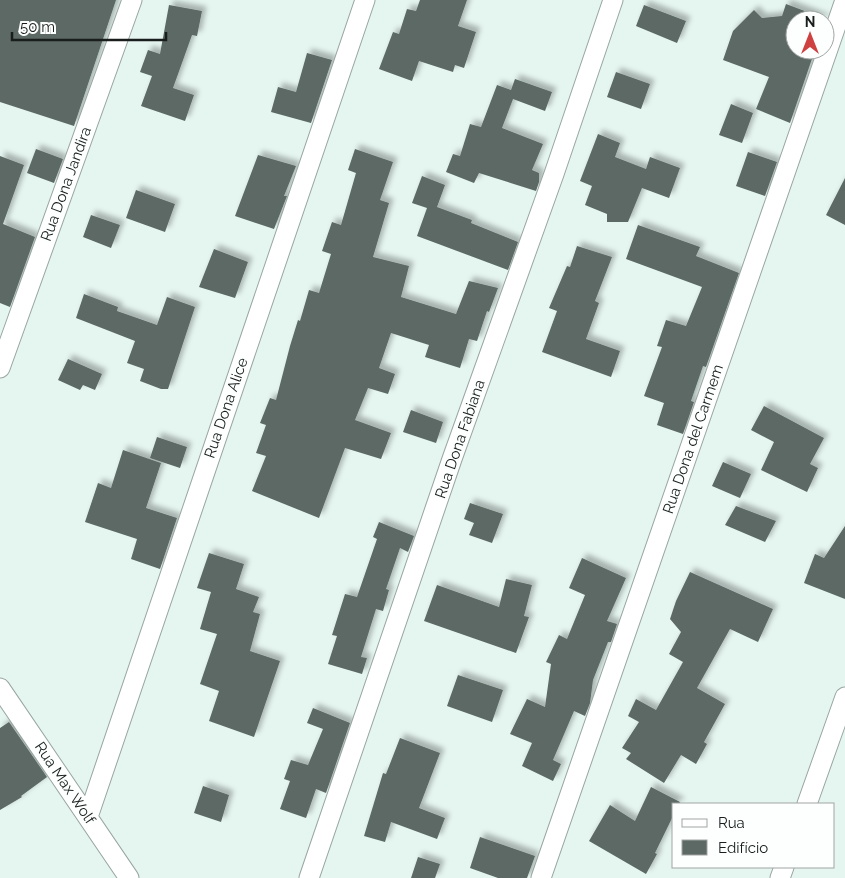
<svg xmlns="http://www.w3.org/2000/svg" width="845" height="878" viewBox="0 0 845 878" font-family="Raleway,sans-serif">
<defs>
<filter id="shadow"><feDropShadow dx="4.5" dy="-4.5" stdDeviation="2.5" flood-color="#0004"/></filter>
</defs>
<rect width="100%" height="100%" fill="#e5f5f0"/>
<path fill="#5c6965" filter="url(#shadow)" d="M 0,0 L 116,0 L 74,126 L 0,102 Z
M 420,0 L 467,0 L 458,26 L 476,32 L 464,68 L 455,65 L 453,72 L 419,61 L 412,81 L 379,69 L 393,32 L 399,34 L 407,9 L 416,11 Z
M 786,4 L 826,19 L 825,23 L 825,20 L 795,20 L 795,50 L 815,50 L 790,123 L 756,109 L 769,77 L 723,60 L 733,31 L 754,10 L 762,18 L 782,16 Z
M 169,5 L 202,11 L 197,36 L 192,35 L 173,88 L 194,95 L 185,121 L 141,106 L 152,76 L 140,72 L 148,50 L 160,54 Z
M 644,5 L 686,21 L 677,43 L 636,26 Z
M 307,53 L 332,60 L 311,123 L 271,112 L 278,87 L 296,92 Z
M 616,72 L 650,84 L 641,109 L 607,97 Z
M 515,79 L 552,92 L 545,111 L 513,99 L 502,128 L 543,144 L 532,170 L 539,173 L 539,182 L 536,191 L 479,173 L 474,183 L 446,172 L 453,154 L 460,156 L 470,124 L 481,127 L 497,85 L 511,90 Z
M 731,104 L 753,113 L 742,143 L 719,135 Z
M 598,134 L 620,143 L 615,157 L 646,169 L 650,157 L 680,168 L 669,198 L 642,188 L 628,222 L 607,222 L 607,214 L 585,205 L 592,186 L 580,181 Z
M 36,149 L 63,159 L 54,183 L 27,173 Z
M 355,149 L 393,162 L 380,200 L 389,203 L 373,257 L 409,266 L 401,297 L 456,314 L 469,281 L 498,288 L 489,312 L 487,311 L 477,341 L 469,339 L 460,368 L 425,357 L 429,345 L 391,333 L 379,368 L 395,374 L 388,394 L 368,388 L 355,420 L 391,433 L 381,459 L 345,448 L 319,518 L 252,491 L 266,456 L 256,453 L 266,425 L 260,423 L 270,398 L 276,400 L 290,346 L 298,320 L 300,321 L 309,290 L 319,293 L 331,254 L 322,251 L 332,222 L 341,225 L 356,173 L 348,170 Z
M 748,152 L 777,162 L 765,196 L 736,186 Z
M 258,155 L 296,166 L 284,196 L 287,196 L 274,229 L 235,216 Z
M 0,156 L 24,165 L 3,224 L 35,237 L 10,307 L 0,303 Z
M 422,176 L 445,185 L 437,207 L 472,220 L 471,223 L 518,242 L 508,270 L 417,236 L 427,208 L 412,203 Z
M 845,178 L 845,225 L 826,215 Z
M 136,190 L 175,204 L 165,232 L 126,218 Z
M 91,215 L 120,225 L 111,248 L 83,237 Z
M 638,225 L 700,247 L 696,256 L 739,273 L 706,367 L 703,366 L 691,401 L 694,402 L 683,434 L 657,425 L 664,403 L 644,396 L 662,347 L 657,346 L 666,320 L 686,326 L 702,287 L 626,259 Z
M 577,246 L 612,257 L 595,301 L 599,303 L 586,339 L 620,351 L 611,377 L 542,352 L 557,311 L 549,308 L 567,266 L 570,267 Z
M 214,249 L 248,262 L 235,298 L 199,287 Z
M 84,294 L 118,307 L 117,311 L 157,325 L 167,297 L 195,307 L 168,389 L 161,389 L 140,381 L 144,369 L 127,363 L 135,341 L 76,318 Z
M 68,359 L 102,374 L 95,390 L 83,385 L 80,390 L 58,380 Z
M 764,406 L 824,438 L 810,464 L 818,468 L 807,492 L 761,470 L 774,442 L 751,430 Z
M 411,410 L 443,422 L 436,443 L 403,432 Z
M 157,437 L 187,447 L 180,468 L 150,458 Z
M 123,450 L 161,463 L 146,508 L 177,518 L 160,569 L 131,559 L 137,539 L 85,522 L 98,483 L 111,488 Z
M 723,462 L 751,474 L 740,498 L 712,486 Z
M 470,503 L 503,514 L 492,543 L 469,535 L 474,523 L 464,519 Z
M 736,506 L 776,521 L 765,542 L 725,525 Z
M 379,522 L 414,536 L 408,552 L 400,548 L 386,589 L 389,590 L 383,611 L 376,609 L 361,657 L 367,658 L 362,674 L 328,664 L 337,636 L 332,635 L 345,594 L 357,597 L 377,539 L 373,537 Z
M 845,526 L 845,599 L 804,583 L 815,554 L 824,558 Z
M 209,553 L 244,564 L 236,589 L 259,597 L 253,612 L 260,614 L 250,651 L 280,661 L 254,737 L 209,721 L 219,691 L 200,684 L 217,634 L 200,629 L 211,592 L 197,588 Z
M 582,558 L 626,578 L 607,621 L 617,624 L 611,642 L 608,642 L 593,680 L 590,703 L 585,716 L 574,711 L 553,760 L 561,764 L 553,781 L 522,766 L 532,743 L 510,734 L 527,699 L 545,707 L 551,664 L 546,662 L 559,635 L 567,639 L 585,595 L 569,588 Z
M 690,572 L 773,609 L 758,642 L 730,629 L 697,688 L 725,704 L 704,742 L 707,744 L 696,764 L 681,755 L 664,783 L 626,759 L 631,753 L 622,748 L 639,722 L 628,716 L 636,699 L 656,710 L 683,662 L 669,654 L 681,632 L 670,619 L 676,601 Z
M 506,579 L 532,585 L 524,616 L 529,617 L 516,653 L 424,621 L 437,585 L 499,607 Z
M 458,675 L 503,690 L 492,722 L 447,706 Z
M 313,708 L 350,723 L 326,793 L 316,789 L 306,818 L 280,809 L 290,781 L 284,779 L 291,760 L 308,765 L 323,729 L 307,723 Z
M 9,722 L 47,777 L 21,796 L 22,797 L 0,810 L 0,728 Z
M 400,738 L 440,753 L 419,808 L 445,818 L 437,839 L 391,822 L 385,842 L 364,836 L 383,773 L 386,774 Z
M 203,786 L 229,795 L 221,822 L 194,813 Z
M 651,787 L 680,802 L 679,804 L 674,804 L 674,814 L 655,853 L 657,854 L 646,874 L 589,841 L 610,805 L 635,821 Z
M 480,837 L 535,856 L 527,878 L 498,878 L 470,868 Z
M 418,857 L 440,864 L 435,878 L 411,878 Z"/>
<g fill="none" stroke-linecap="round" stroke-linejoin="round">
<defs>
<path id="street" d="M 0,368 L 132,0
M 0,688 L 129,878
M 807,804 L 845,697
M 88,817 L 365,0
M 309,878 L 452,459 L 554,174 L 613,0
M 541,878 L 845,0
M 780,878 L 784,867"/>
</defs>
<use href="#street" stroke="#98a6a2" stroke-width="21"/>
<use href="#street" stroke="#fff" stroke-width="19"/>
</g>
<g text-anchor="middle" stroke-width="5" stroke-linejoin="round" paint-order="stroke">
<g font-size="15" fill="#191e1d" stroke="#fcfffe">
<text transform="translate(66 184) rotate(-70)" y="5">Rua Dona Jandira</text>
<text transform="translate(226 408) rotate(-71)" y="5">Rua Dona Alice</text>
<text transform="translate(460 439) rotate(-71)" y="5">Rua Dona Fabiana</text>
<text transform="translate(693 439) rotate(-71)" y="5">Rua Dona del Carmem</text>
<text transform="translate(65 783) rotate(56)" y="5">Rua Max Wolf</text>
</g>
</g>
<rect x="672" y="803" width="162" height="65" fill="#fcfffe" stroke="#a1a5a4"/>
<rect x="682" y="819" width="25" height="8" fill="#ffffff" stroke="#a1a5a4"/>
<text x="718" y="828" font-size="15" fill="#191e1d">Rua</text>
<rect x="682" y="840" width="25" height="15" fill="#5c6965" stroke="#a1a5a4"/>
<text x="718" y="853" font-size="15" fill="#191e1d">Edifício</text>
<g transform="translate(810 35)"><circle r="24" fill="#fcfffe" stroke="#a1a5a4"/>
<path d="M0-4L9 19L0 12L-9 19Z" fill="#cf4041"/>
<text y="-8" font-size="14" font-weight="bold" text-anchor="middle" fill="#191e1d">N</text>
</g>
<path d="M12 32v8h154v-8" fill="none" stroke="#191e1d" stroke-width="2.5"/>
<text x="20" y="32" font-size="15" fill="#191e1d" stroke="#fcfffe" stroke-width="4" paint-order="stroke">50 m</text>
</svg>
